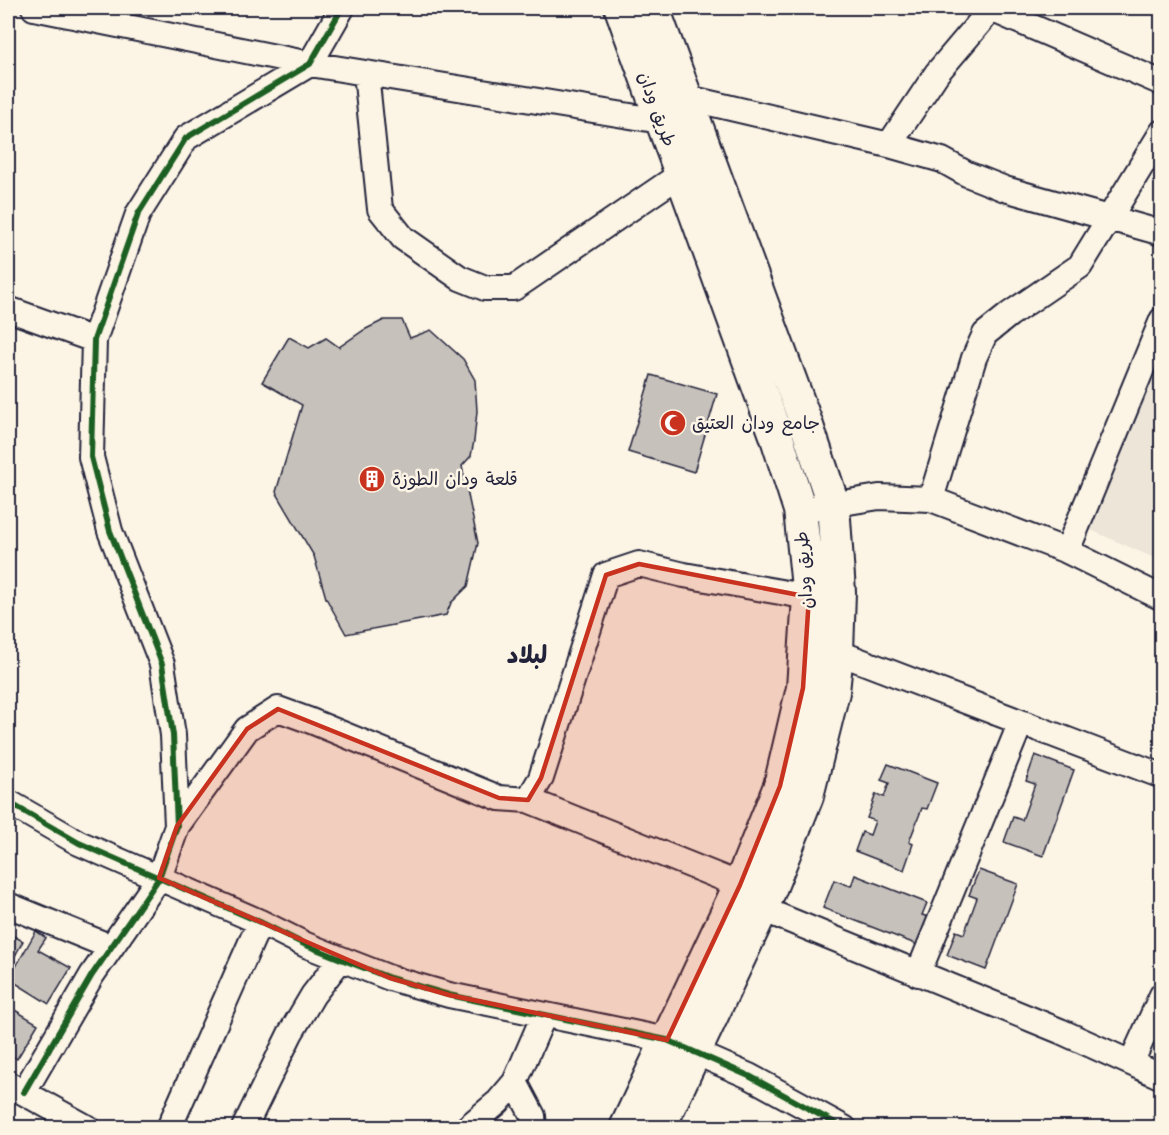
<svg xmlns="http://www.w3.org/2000/svg" width="1169" height="1135" viewBox="0 0 1169 1135" font-family="Kalam,'Playpen Sans Arabic',sans-serif">
<rect width="100%" height="100%" fill="#fcf5e5"/>
<filter id="ink" filterUnits="userSpaceOnUse"><feTurbulence type="fractalNoise" baseFrequency=".0167" numOctaves="2"/><feDisplacementMap in="SourceGraphic" scale="12" xChannelSelector="R" yChannelSelector="G"/><feConvolveMatrix kernelMatrix="1 2 1 2 8 2 1 2 1" color-interpolation-filters="sRGB"/></filter>
<g filter="url(#ink)">
<path fill="#ece5d8" d="M 1162,345 L 1161,561 L 1082,526 Z"/>
<path fill="#c6c1bb" stroke="#22223b" stroke-width="1.5" d="M 384,320 L 402,320 L 410,338 L 431,330 L 463,359 L 475,380 L 477,411 L 474,441 L 471,456 L 462,466 L 478,543 L 468,586 L 451,603 L 446,615 L 346,634 L 326,598 L 314,556 L 276,492 L 302,405 L 262,382 L 289,337 L 309,348 L 326,338 L 339,347 L 364,330 Z
M 651,375 L 717,394 L 694,472 L 628,452 Z
M 1035,755 L 1074,770 L 1043,856 L 1004,842 L 1013,817 L 1022,820 L 1035,784 L 1026,781 Z
M 888,764 L 937,783 L 927,809 L 922,808 L 909,842 L 913,844 L 904,870 L 855,851 L 862,832 L 870,835 L 875,821 L 867,818 L 876,794 L 884,797 L 889,783 L 881,780 Z
M 979,870 L 1018,884 L 986,970 L 947,955 L 956,931 L 964,934 L 977,898 L 969,895 Z
M 855,875 L 927,903 L 922,915 L 929,917 L 918,945 L 823,908 L 834,880 L 851,886 Z
M 36,931 L 46,938 L 38,950 L 71,968 L 49,1004 L 9,979 Z
M 8,933 L 23,941 L 8,969 Z
M 8,1006 L 38,1024 L 17,1059 L 8,1053 Z"/>
<g fill="none" stroke-linecap="round" stroke-linejoin="round">
<defs>
<path id="minor" d="M 34,8 L 310,64 L 661,121
M 991,9 L 1162,83
M 366,73 L 380,209 L 403,238 L 460,278 L 485,288 L 514,288 L 681,174
M 684,97 L 889,145 L 942,160 L 967,174 L 1005,189 L 1162,233
M 889,145 L 937,73 L 992,8
M 8,309 L 94,340
M 931,499 L 974,358 L 985,334 L 1010,314 L 1080,266 L 1162,132
M 800,510 L 879,497 L 931,499 L 1067,551 L 1162,598
M 1067,551 L 1162,320
M 837,652 L 1162,776
M 528,800 L 740,885
M 8,802 L 79,843 L 260,922 L 306,945 L 341,959 L 390,978 L 449,995 L 667,1040 L 749,1076 L 844,1128
M 177,826 L 247,729 L 278,709 L 311,721 L 499,798 L 528,800 L 541,778 L 606,575 L 639,564 L 684,575 L 809,597
M 8,905 L 111,947
M 762,909 L 1060,1031 L 1162,1077
M 918,974 L 1021,722
M 1131,1063 L 1162,995
M 515,1082 L 533,1116 L 534,1128
M 8,1084 L 88,1128
M 24,1092 L 92,975 L 159,878 L 177,826 L 173,735 L 162,664 L 110,531 L 91,457 L 94,340 L 138,214 L 186,138 L 310,64 L 342,8
M 169,1128 L 260,922
M 244,1128 L 290,1034 L 313,995 L 341,959
M 467,1128 L 498,1102 L 515,1082 L 544,1015"/>
<path id="major" d="M 621,8 L 776,435 L 800,510 L 809,597 L 803,688 L 780,786 L 740,885 L 626,1128
M 653,8 L 806,423 L 833,504 L 839,592 L 837,652 L 833,692 L 807,796 L 762,909 L 659,1128"/>
</defs>
<use href="#minor" stroke="#22223b" stroke-width="28"/>
<use href="#major" stroke="#22223b" stroke-width="36"/>
<use href="#minor" stroke="#fcf5e5" stroke-width="24"/>
<use href="#major" stroke="#fcf5e5" stroke-width="32"/>
<defs>
<path id="cycleway" d="M 8,802 L 79,843 L 260,922 L 306,945 L 341,959 L 390,978 L 449,995 L 667,1040 L 749,1076 L 844,1128
M 24,1092 L 92,975 L 159,878 L 177,826 L 173,735 L 162,664 L 110,531 L 91,457 L 94,340 L 138,214 L 186,138 L 310,64 L 342,8"/>
</defs>
<use href="#cycleway" stroke="#fcf5e5" stroke-width="10"/>
<use href="#cycleway" stroke="#1b5e20" stroke-width="6"/>
</g>
</g>
<path fill="#c8321e" fill-opacity="0.2" stroke="#c8321e" stroke-width="4.5" stroke-linejoin="round" d="M 639,564 L 809,597 L 803,688 L 780,786 L 740,885 L 667,1040 L 449,995 L 390,978 L 159,878 L 177,826 L 247,729 L 278,709 L 499,798 L 528,800 L 541,778 L 606,575 Z"/>
<defs>
<symbol id="mosque-disc" viewBox="-11 -11 22 22"><circle r="9.5" fill="#c8321e" stroke="#fcf5e5"/><path d="M3.5-4.9A6 6 0 1 0 3.5 4.9A5 5 0 1 1 3.5-4.9Z" fill="#fff"/></symbol>
<symbol id="building-disc" viewBox="-11 -11 22 22"><circle r="9.5" fill="#c8321e" stroke="#fcf5e5"/><path d="M-4-6H4V6H1V3H-1V6H-4ZM-2.5-4.3h1.7v1.8h-1.7ZM.8-4.3h1.7v1.8H.8ZM-2.5-1h1.7V.8h-1.7ZM.8-1h1.7V.8H.8Z" fill="#fff"/></symbol>
</defs>
<g fill-rule="evenodd">
<use href="#mosque-disc" x="658" y="408" width="30" height="30"/>
<use href="#building-disc" x="357" y="464" width="30" height="30"/>
</g>
<g text-anchor="middle" stroke-width="5" stroke-linejoin="round" paint-order="stroke">
<g font-size="18" fill="#22223b" stroke="#fcf5e5">
<text transform="translate(657 109) rotate(70)" y="6">طريق ودان</text>
<text transform="translate(804 570) rotate(-94)" y="6">طريق ودان</text>
</g>
<g font-size="18" fill="#22223b" stroke="#fcf5e5" text-anchor="start">
<text x="692" y="429">جامع ودان العتيق</text>
<text x="392" y="485">قلعة ودان الطوزة</text>
</g>
<g font-size="24" font-weight="bold" fill="#22223b" stroke="#fcf5e5">
<text x="527" y="663">لبلاد</text>
</g>
</g>
<rect width="1169" height="1135" fill="none" stroke="#fcf5e5" stroke-width="30"/>
<rect x="15" y="15" width="1139" height="1105" fill="none" stroke="#22223b" stroke-width="2" filter="url(#ink)"/>
</svg>
